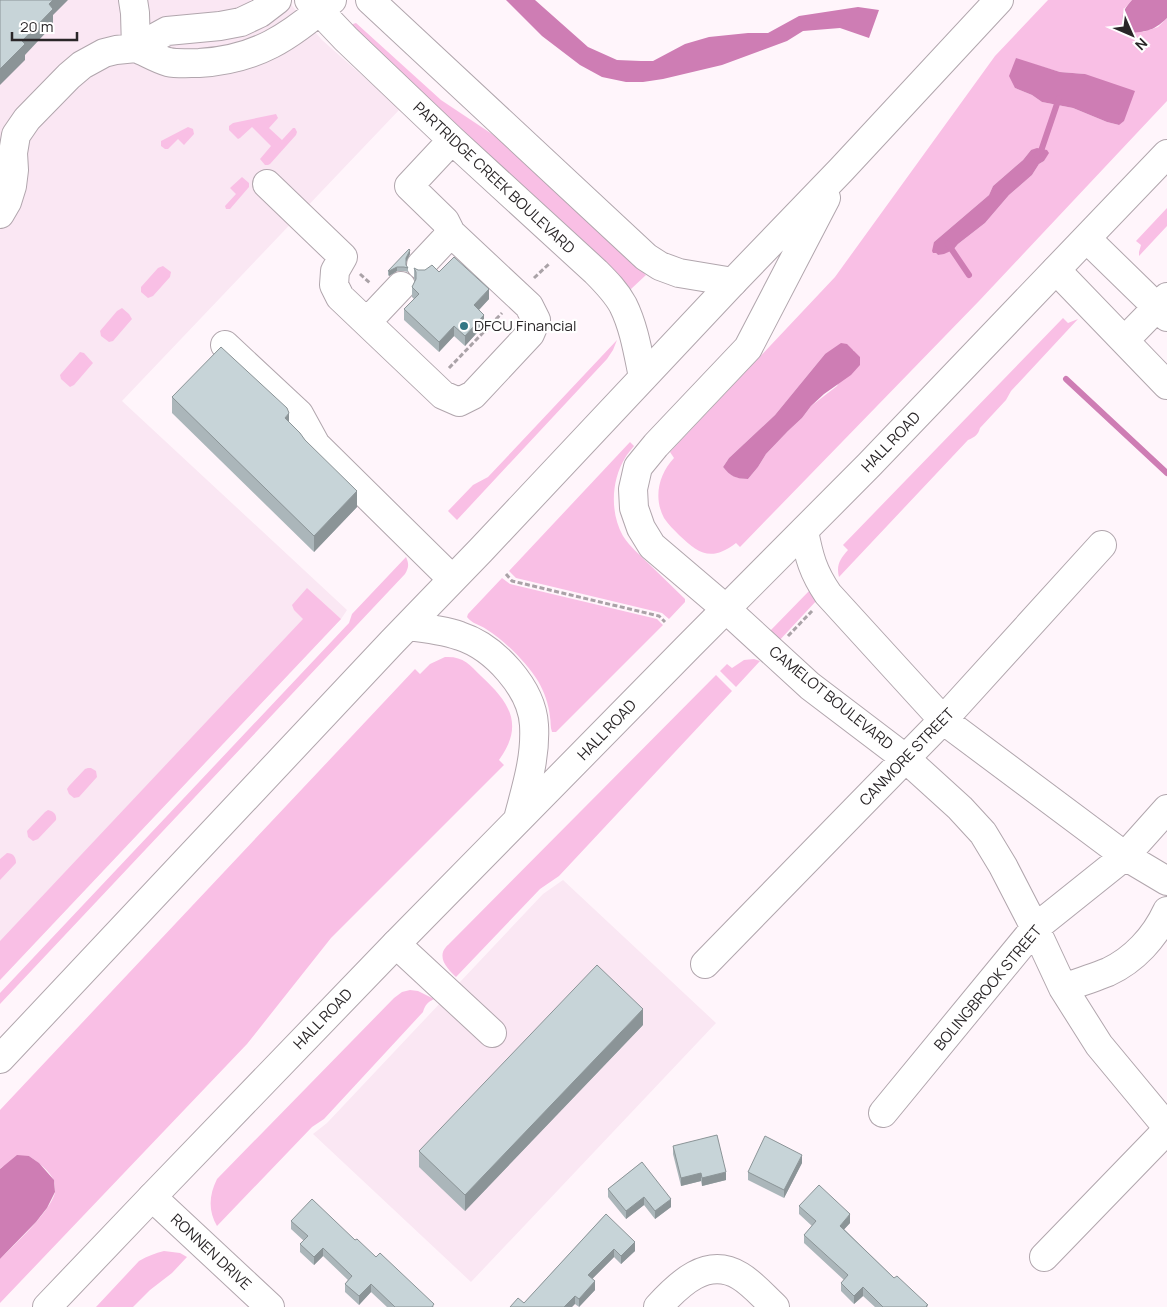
<svg xmlns="http://www.w3.org/2000/svg" width="1167" height="1307" viewBox="0 0 1167 1307" font-family="Manrope,sans-serif">
<rect width="100%" height="100%" fill="#fff5fb"/>
<path fill="#fae7f3" d="M 0,0 L 287,0 L 322,40 L 400,109 L 122,401 L 347,610 L 341,619 L 0,980 Z
M 563,880 L 716,1023 L 471,1282 L 313,1134 L 327,1123 L 543,894 Z"/>
<path fill="#f9bfe5" fill-rule="evenodd" d="M 1048,0 L 1132,0 L 1124,9 L 1143,32 L 1158,27 L 1167,18 L 1167,101 L 979,301 L 740,547 L 736,543 C 711,562 699,554 679,535 C 674,530 668,524 664,518 C 653,497 659,474 674,458 L 670,452 L 835,277 L 995,56 ZM 1016,59 L 1060,72 L 1085,74 L 1119,125 L 1107,122 L 1073,108 L 1042,102 L 1032,95 L 1015,88 L 1014,66 ZM 1031,150 L 1048,153 L 1044,161 L 1039,164 L 1032,175 L 1009,195 L 985,223 L 958,244 L 953,250 L 938,255 L 936,253 L 934,242 L 982,201 L 989,195 L 993,186 L 1023,160 ZM 854,350 L 837,386 L 811,406 L 802,418 L 788,431 L 766,454 L 758,467 L 748,479 C 737,479 730,476 723,467 L 729,458 L 775,415 L 825,354 Z
M 356,23 L 441,100 L 501,140 L 646,275 L 631,289 L 354,30 L 353,27 L 353,24 Z
M 276,114 L 278,118 L 269,128 L 282,140 L 293,128 L 295,128 L 297,132 L 296,135 L 270,164 L 268,165 L 265,165 L 260,159 L 271,146 L 252,127 L 240,138 L 238,139 L 229,130 L 229,126 L 233,123 Z
M 188,127 L 193,129 L 194,134 L 184,145 L 178,139 L 168,149 L 165,149 L 161,146 L 161,141 L 163,140 Z
M 242,177 L 249,183 L 249,187 L 230,209 L 226,209 L 225,206 L 236,194 L 230,188 Z
M 1167,208 L 1167,226 L 1139,256 L 1139,252 L 1141,245 L 1136,241 Z
M 163,266 L 171,272 L 170,277 L 153,296 L 148,298 L 141,292 L 141,287 L 158,268 Z
M 122,308 L 129,314 L 132,319 L 113,341 L 109,342 L 101,336 L 100,331 L 117,311 Z
M 1063,318 L 1068,323 L 1078,319 L 1011,391 L 1006,400 L 980,428 C 978,435 975,437 968,440 L 839,577 C 836,565 840,559 848,550 L 843,545 Z
M 617,340 L 613,350 L 607,359 L 457,520 L 448,511 L 473,485 L 488,477 Z
M 80,352 L 84,353 L 93,363 L 74,385 L 70,387 L 61,379 L 60,375 Z
M 630,442 L 634,446 C 631,450 627,454 625,458 C 611,481 610,513 623,536 C 630,547 640,555 649,564 C 661,576 673,587 685,599 L 685,602 L 669,619 L 662,613 L 516,578 L 509,571 Z
M 406,557 C 409,564 409,567 405,574 L 0,1004 L 0,993 L 349,623 L 352,614 Z
M 502,578 L 510,584 L 657,619 L 663,625 L 556,732 L 552,732 C 550,727 551,722 550,717 C 549,705 544,691 538,681 C 526,662 505,641 486,629 C 480,625 471,623 467,617 L 468,614 Z
M 307,588 L 341,619 L 0,980 L 0,941 L 303,619 L 294,610 L 292,605 Z
M 809,591 L 811,591 L 818,599 L 777,643 L 770,631 Z
M 445,657 C 463,656 469,664 481,676 C 509,702 525,724 499,760 L 504,765 L 331,938 L 247,1044 L 0,1303 L 0,1259 C 15,1244 49,1213 55,1193 C 55,1190 55,1184 54,1181 C 50,1171 38,1162 29,1156 L 2,1167 L 0,1169 L 0,1110 L 415,669 L 420,674 L 430,664 Z
M 754,659 L 760,661 L 736,687 L 720,671 L 727,664 L 732,668 L 744,660 Z
M 716,675 L 732,691 L 559,876 L 540,889 L 456,977 C 450,971 440,962 443,952 C 443,951 447,945 448,945 Z
M 88,768 L 91,768 L 96,771 L 97,777 L 79,797 L 74,798 L 69,794 L 67,789 L 69,786 L 85,769 Z
M 48,810 C 53,811 57,814 56,820 L 38,839 L 33,841 L 28,837 L 27,831 L 45,812 Z
M 7,853 C 13,853 16,857 16,863 L 0,880 L 0,859 Z
M 410,990 L 418,991 L 434,999 C 428,1002 425,1005 423,1012 L 324,1119 L 312,1127 L 217,1226 C 208,1211 209,1195 217,1179 L 394,998 L 402,992 Z
M 164,1251 L 180,1253 L 187,1257 L 172,1273 L 150,1290 L 133,1307 L 96,1307 L 139,1261 C 148,1256 155,1253 164,1251 Z"/>
<path fill="#ce7db4" d="M 506,0 L 535,0 L 588,47 L 617,60 L 641,61 L 653,61 L 685,44 L 709,37 L 748,33 L 768,33 L 799,16 L 858,7 L 879,10 L 869,38 L 840,28 L 803,31 L 787,41 L 722,65 L 663,79 L 643,82 L 626,82 L 602,77 L 580,65 L 542,36 Z
M 1132,0 L 1167,0 L 1167,18 C 1153,32 1144,32 1125,33 C 1121,17 1121,12 1132,0 Z
M 1016,58 L 1060,72 L 1085,74 L 1135,91 L 1124,121 L 1119,125 L 1107,122 L 1073,108 L 1042,102 L 1032,95 L 1015,88 L 1009,76 Z
M 1037,148 L 1047,150 L 1049,153 L 1044,161 L 1039,164 L 1032,175 L 1009,195 L 985,223 L 958,244 L 953,250 L 944,254 L 938,255 L 936,253 L 933,253 L 932,251 L 934,242 L 982,201 L 989,195 L 993,186 L 1023,160 L 1031,150 Z
M 841,343 L 847,344 L 860,357 L 860,365 L 851,375 L 824,394 L 811,406 L 802,418 L 788,431 L 766,454 L 758,467 L 748,479 C 736,479 730,476 723,467 L 729,458 L 775,415 L 825,354 Z
M 17,1155 L 29,1156 L 39,1163 L 54,1180 L 55,1192 L 47,1208 L 36,1222 L 0,1259 L 0,1169 Z"/>
<g fill="none" stroke-linecap="round" stroke-linejoin="round">
<path stroke="#ce7db4" stroke-width="6" d="M 1036,155 L 1041,151 L 1059,98
M 948,244 L 969,275
M 1066,379 L 1167,473"/>
<defs>
<path id="minor" d="M 133,0 L 135,13 L 136,48
M 309,0 L 346,39 L 452,140 L 596,272 C 606,282 616,292 623,305 C 634,327 638,353 643,377
M 370,0 L 646,257 L 660,266 L 679,273 L 733,282
M 136,48 C 146,52 157,59 168,62 C 177,64 189,63 199,63 C 256,60 290,37 332,0
M 267,184 L 343,257 L 335,271 L 334,285 L 340,297 L 443,395 L 459,402 L 473,395 L 530,334 L 536,320 L 529,306 L 451,233 L 445,221 L 409,186 L 452,140
M 0,214 L 7,202 L 12,186 L 14,170 L 13,153 L 16,135 L 27,119 L 69,76 L 82,65 L 104,53 L 116,50 L 136,48 L 167,31 L 220,26 L 241,22 L 260,13 L 277,0
M 1087,239 L 1167,317
M 421,265 L 451,233
M 1056,270 L 1167,385
M 367,322 L 401,286
M 1125,340 L 1167,297
M 225,345 L 299,414 L 316,445 L 452,579
M 804,531 C 809,557 813,572 828,594 L 943,720 L 1125,856 L 1167,881
M 726,609 L 810,686 L 906,759 L 960,808 L 983,833 L 1003,866 L 1035,928 L 1063,988 L 1099,1045 L 1167,1127
M 396,944 L 492,1033
M 705,964 L 943,720 L 1102,545
M 1063,988 C 1078,983 1093,978 1108,972 C 1134,960 1155,937 1167,911
M 883,1113 L 1035,928 L 1125,856 L 1167,809
M 152,1197 L 270,1307
M 1044,1257 L 1167,1130
M 658,1307 C 679,1284 707,1256 740,1276 C 752,1283 764,1297 775,1307"/>
<path id="highway" d="M 726,609 L 652,546 L 641,528 L 634,508 L 633,489 L 638,467 L 656,445 L 748,348 L 826,198
M 408,626 C 426,628 443,630 460,636 C 494,647 532,688 534,725 C 536,758 526,788 518,819
M 0,1059 L 392,642 L 481,550 L 733,282 L 841,170 L 999,0
M 47,1307 L 152,1197 L 396,944 L 689,646 L 869,465 L 1167,154"/>
</defs>
<use href="#minor" stroke="#b1a6ad" stroke-width="30"/>
<use href="#highway" stroke="#b1a6ad" stroke-width="30"/>
<path stroke="#aaa2a7" stroke-width="3" stroke-dasharray="5 2.5" stroke-linecap="butt" d="M 360,274 L 370,283
M 534,278 L 550,263
M 449,368 L 502,313
M 506,574 L 512,581 L 659,616 L 665,622
M 788,636 L 812,611"/>
<use href="#minor" stroke="#fff" stroke-width="28"/>
<use href="#highway" stroke="#fff" stroke-width="28"/>
</g>
<path fill="#abb6ba" d="M 410,254 L 406,262 L 406,265 L 408,268 L 408,272 L 404,271 L 397,271 L 389,276 L 388,275 L 388,271 Z
M 414,268 L 418,270 L 439,272 L 489,299 L 479,310 L 484,325 L 465,346 L 454,336 L 439,352 L 404,320 L 404,309 L 414,299 L 412,297 L 412,287 L 415,281 L 414,279 Z
M 172,397 L 289,422 L 305,440 L 357,507 L 314,552 L 172,413 Z
M 643,1025 L 465,1211 L 419,1167 L 419,1151 Z
M 673,1146 L 726,1180 L 702,1186 L 701,1181 L 681,1186 L 673,1154 Z
M 642,1162 L 671,1207 L 655,1219 L 644,1205 L 626,1219 L 608,1197 L 608,1189 Z
M 802,1163 L 784,1198 L 748,1180 L 748,1172 Z
M 799,1206 L 850,1223 L 844,1229 L 894,1278 L 928,1307 L 875,1307 L 863,1296 L 854,1304 L 841,1291 L 841,1283 L 844,1280 L 804,1243 L 804,1235 L 812,1226 L 799,1214 Z
M 606,1214 L 635,1251 L 621,1264 L 614,1257 L 592,1279 L 595,1290 L 579,1307 L 575,1304 L 524,1303 Z
M 291,1221 L 355,1240 L 434,1307 L 387,1307 L 371,1292 L 359,1305 L 345,1292 L 345,1284 L 348,1280 L 323,1256 L 314,1265 L 300,1252 L 300,1244 L 304,1241 L 291,1229 Z"/>
<path fill="#8b9497" d="M 53,0 L 68,0 L 53,15 L 53,25 L 25,55 L 25,60 L 0,85 L 0,69 L 22,41 L 49,4 Z
M 410,250 L 410,254 L 406,262 L 406,258 Z
M 397,267 L 397,271 L 389,276 L 389,271 Z
M 489,289 L 489,299 L 474,315 L 474,305 Z
M 484,315 L 484,325 L 465,346 L 465,336 Z
M 454,326 L 454,336 L 439,352 L 439,342 Z
M 289,413 L 289,429 L 285,418 Z
M 357,491 L 357,507 L 314,552 L 314,536 Z
M 643,1009 L 643,1025 L 465,1211 L 465,1195 Z
M 802,1155 L 802,1163 L 784,1198 L 784,1190 Z
M 726,1172 L 726,1180 L 702,1186 L 702,1178 Z
M 701,1173 L 701,1181 L 681,1186 L 681,1178 Z
M 644,1197 L 644,1205 L 626,1219 L 626,1211 Z
M 671,1199 L 671,1207 L 655,1219 L 655,1211 Z
M 850,1214 L 850,1223 L 840,1234 L 840,1226 Z
M 635,1242 L 635,1251 L 621,1264 L 621,1256 Z
M 323,1248 L 323,1256 L 314,1265 L 314,1257 Z
M 614,1249 L 614,1257 L 588,1283 L 588,1275 Z
M 595,1281 L 595,1290 L 579,1307 L 579,1299 Z
M 371,1284 L 371,1292 L 359,1305 L 359,1296 Z
M 863,1287 L 863,1296 L 854,1304 L 854,1296 Z
M 575,1296 L 575,1304 L 572,1307 L 564,1307 Z"/>
<path fill="#c7d4d8" stroke="#8b9497" d="M 0,0 L 53,0 L 49,4 L 53,9 L 22,41 L 25,44 L 0,69 Z
M 409,249 L 410,250 L 406,258 L 406,265 L 408,268 L 404,267 L 397,267 L 389,271 L 388,271 Z
M 454,257 L 489,289 L 474,305 L 484,315 L 465,336 L 454,326 L 439,342 L 404,309 L 419,294 L 412,287 L 416,279 L 416,272 L 414,268 L 418,270 L 425,270 L 432,265 L 439,272 Z
M 221,347 L 287,408 L 289,413 L 285,418 L 300,433 L 305,440 L 357,491 L 314,536 L 172,397 Z
M 597,965 L 643,1009 L 465,1195 L 419,1151 Z
M 717,1135 L 726,1172 L 702,1178 L 701,1173 L 681,1178 L 673,1146 Z
M 765,1136 L 802,1155 L 784,1190 L 748,1172 Z
M 642,1162 L 671,1199 L 655,1211 L 644,1197 L 626,1211 L 608,1189 Z
M 819,1185 L 850,1214 L 840,1226 L 894,1278 L 897,1276 L 928,1305 L 926,1306 L 927,1307 L 883,1307 L 863,1287 L 854,1296 L 841,1283 L 848,1275 L 804,1235 L 816,1221 L 799,1206 Z
M 312,1199 L 355,1240 L 357,1239 L 376,1257 L 380,1253 L 434,1304 L 432,1307 L 395,1307 L 371,1284 L 359,1296 L 345,1284 L 352,1276 L 323,1248 L 314,1257 L 300,1244 L 308,1236 L 291,1221 Z
M 606,1214 L 635,1242 L 621,1256 L 614,1249 L 588,1275 L 595,1281 L 579,1299 L 575,1296 L 564,1307 L 510,1307 L 518,1298 L 524,1303 Z"/>
<circle fill="#327785" stroke="#fff" stroke-width="2" cx="464" cy="326" r="5"/>
<g text-anchor="middle" stroke-width="4.5" stroke-linejoin="round" paint-order="stroke">
<g font-size="15" fill="#2a2628" stroke="#fff">
<text transform="translate(494 178) rotate(43)" y="5">PARTRIDGE CREEK BOULEVARD</text>
<text transform="translate(891 442) rotate(-46)" y="5">HALL ROAD</text>
<text transform="translate(831 698) rotate(39)" y="5">CAMELOT BOULEVARD</text>
<text transform="translate(607 730) rotate(-46)" y="5">HALL ROAD</text>
<text transform="translate(907 757) rotate(-46)" y="5">CANMORE STREET</text>
<text transform="translate(988 988) rotate(-50)" y="5">BOLINGBROOK STREET</text>
<text transform="translate(323 1019) rotate(-46)" y="5">HALL ROAD</text>
<text transform="translate(211 1252) rotate(43)" y="5">RONNEN DRIVE</text>
</g>
<g font-size="15" fill="#2a2628" stroke="#fff" text-anchor="start">
<text x="474" y="331">DFCU Financial</text>
</g>
</g>
<g transform="translate(1132 35) rotate(135)" stroke="#ffffff" stroke-width="4" paint-order="stroke">
<path d="M0-4L9 19L0 12L-9 19Z" fill="#2a2628"/>
<text y="-8" font-size="14" font-weight="bold" text-anchor="middle" fill="#2a2628">N</text>
</g>
<path d="M12 32v8h65v-8" fill="none" stroke="#2a2628" stroke-width="2.5"/>
<text x="20" y="32" font-size="15" fill="#2a2628" stroke="#ffffff" stroke-width="4" paint-order="stroke">20 m</text>
</svg>
